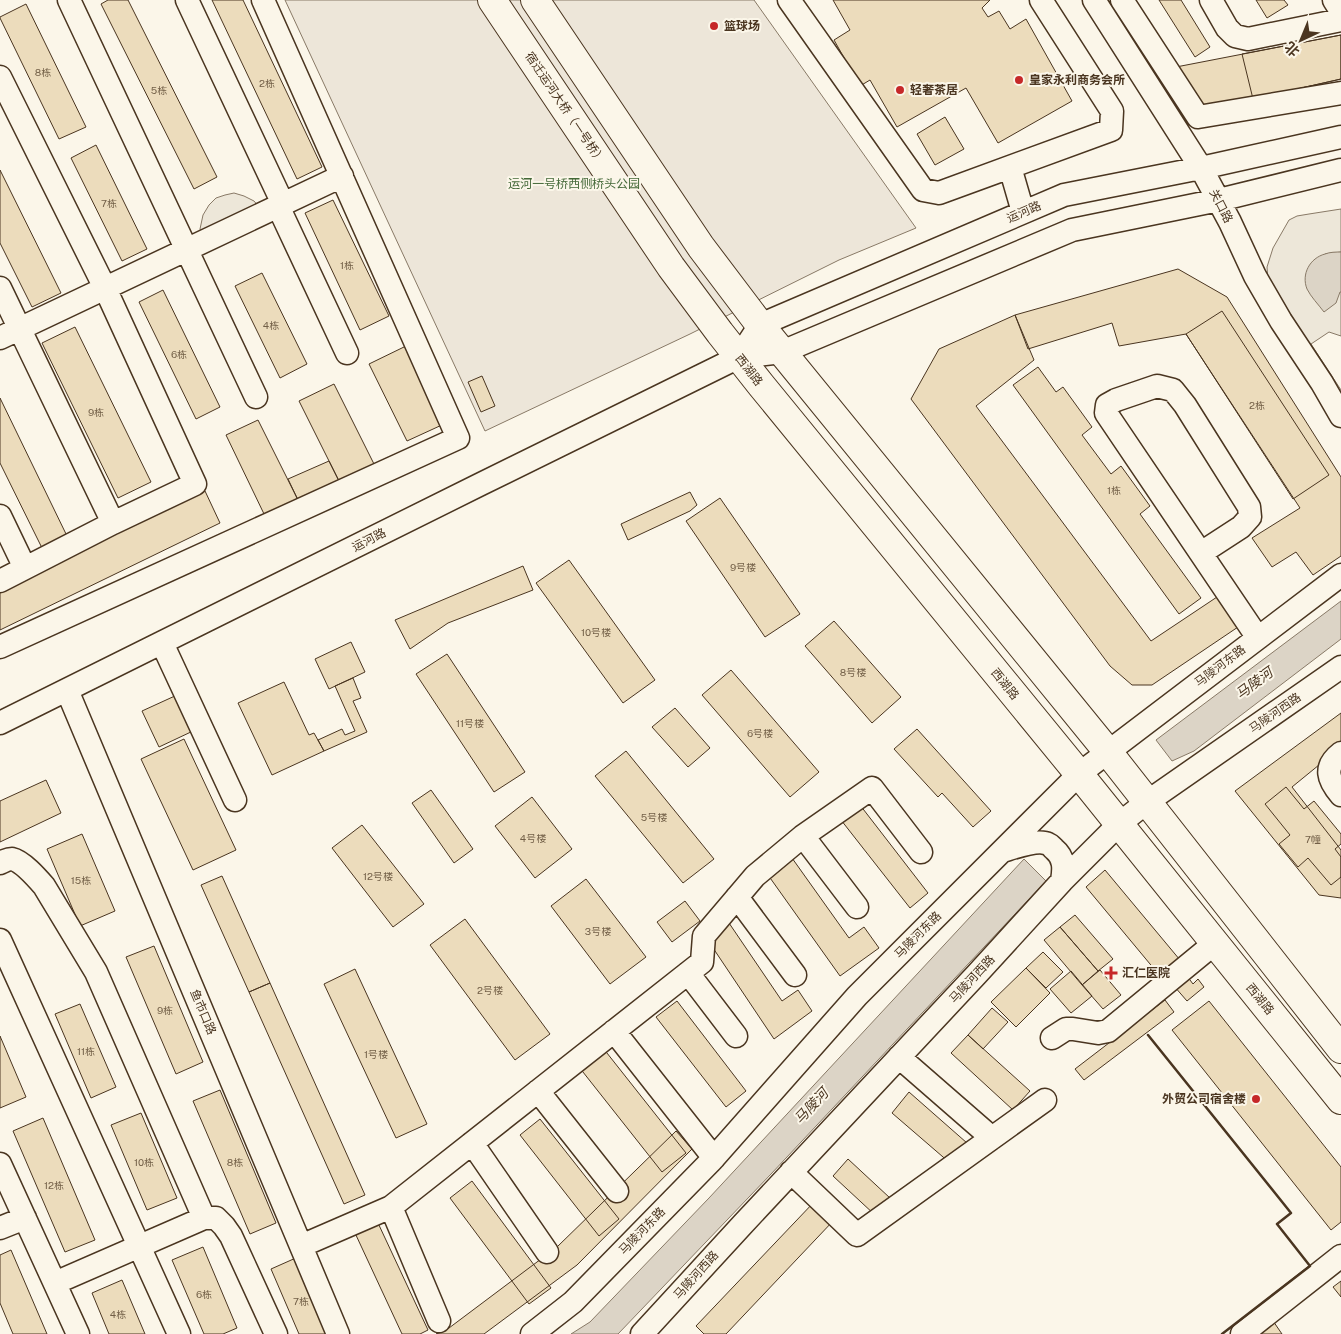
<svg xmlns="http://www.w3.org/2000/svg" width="1341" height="1334" viewBox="0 0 1341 1334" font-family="'Public Sans','Noto Sans SC',sans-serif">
<rect width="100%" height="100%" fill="#fbf6e9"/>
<path fill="#ede6d9" stroke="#887966" d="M 285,0 L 754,0 L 916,228 L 839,260 L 690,334 L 485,431 Z"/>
<path fill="#ede7d9" stroke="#887966" d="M 234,193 L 244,196 L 254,201 L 260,208 L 202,234 L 200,229 L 203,215 L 209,205 L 216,198 L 225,195 Z
M 1341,209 L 1341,252 L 1325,254 L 1341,292 L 1341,336 L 1329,332 L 1311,344 L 1341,390 L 1341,399 L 1268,282 L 1267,267 L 1273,248 L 1289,220 L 1297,216 L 1309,214 Z"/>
<path fill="#dcd4c6" stroke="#887966" d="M 1341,252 L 1341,292 L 1340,292 L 1336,303 L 1324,312 C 1318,304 1311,297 1307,289 C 1301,274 1310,258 1325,254 C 1330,252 1336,252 1341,252 Z
M 1341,601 L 1341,639 L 1194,751 L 1172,761 L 1156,740 Z
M 1024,859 L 1046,881 L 771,1174 L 618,1334 L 571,1334 L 590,1322 L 709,1198 Z"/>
<path fill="#ecdcbc" stroke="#4a3520" d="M 108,0 L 128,0 L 217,177 L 194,189 L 101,4 Z
M 212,0 L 243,0 L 322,167 L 297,179 Z
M 833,0 L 990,0 L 982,8 L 988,17 L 999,11 L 1010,29 L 1026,19 L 1072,101 L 998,143 L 966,88 L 897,127 L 870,80 L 860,86 L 834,40 L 850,30 Z
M 1159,0 L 1181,0 L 1210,47 L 1195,57 Z
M 1256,0 L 1284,0 L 1288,5 L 1267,18 Z
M 26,4 L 86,127 L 59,139 L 0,18 L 0,17 Z
M 1341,35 L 1341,79 L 1209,109 L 1195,100 L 1176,67 Z
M 1341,35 L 1341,79 L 1253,99 L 1242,54 Z
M 945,117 L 964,149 L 935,165 L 917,134 Z
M 96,145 L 147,249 L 122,261 L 71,158 Z
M 0,170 L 61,293 L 32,307 L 0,243 Z
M 333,200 L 389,316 L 360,330 L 305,213 Z
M 1178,269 L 1227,297 L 1341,477 L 1341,556 L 1313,575 L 1296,552 L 1272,567 L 1252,538 L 1300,508 L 1186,334 L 1119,346 L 1112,323 L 1028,349 L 1015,315 Z
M 262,273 L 307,364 L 280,378 L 235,286 Z
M 163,290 L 220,407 L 196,419 L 139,302 Z
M 1222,311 L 1329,475 L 1293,499 L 1186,334 Z
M 1015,315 L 1034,360 L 976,406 L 1151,641 L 1220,595 L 1241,625 L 1152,685 L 1132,685 L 1110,666 L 911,399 L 939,349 Z
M 75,327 L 151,482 L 118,498 L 42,343 Z
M 406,346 L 444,424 L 407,441 L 369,364 Z
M 1038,367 L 1056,392 L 1063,387 L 1092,427 L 1082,435 L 1111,474 L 1121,466 L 1150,506 L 1140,514 L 1201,598 L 1179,614 L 1013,385 Z
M 482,376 L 495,406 L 481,412 L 468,382 Z
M 334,384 L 374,464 L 339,481 L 299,401 Z
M 0,398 L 67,536 L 42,548 L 0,463 Z
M 258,420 L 298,500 L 265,516 L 226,435 Z
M 329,461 L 339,481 L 298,500 L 288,479 Z
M 205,491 L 220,523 L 0,630 L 0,590 Z
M 690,492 L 697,505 L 690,511 L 628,540 L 621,524 Z
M 720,498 L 800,614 L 765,637 L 686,521 Z
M 569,560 L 655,680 L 623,703 L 536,583 Z
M 523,566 L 533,590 L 448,623 L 410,649 L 395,620 Z
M 834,621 L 901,697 L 872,723 L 805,646 Z
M 351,642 L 365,672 L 329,689 L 315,659 Z
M 447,654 L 525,772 L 494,792 L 416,674 Z
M 731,670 L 819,772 L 790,797 L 702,695 Z
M 353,678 L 361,698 L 353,701 L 367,732 L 324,751 L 318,740 L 342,729 L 345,735 L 355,731 L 335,686 Z
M 284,682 L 309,735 L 314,733 L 324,751 L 272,775 L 238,703 Z
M 177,695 L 193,731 L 159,747 L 142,711 Z
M 675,708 L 710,748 L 688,767 L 652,727 Z
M 1341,713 L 1341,747 L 1292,787 L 1341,850 L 1341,898 L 1319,895 L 1235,791 Z
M 917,729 L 991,811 L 973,827 L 942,793 L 938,797 L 894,749 Z
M 184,739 L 236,850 L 193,870 L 141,759 Z
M 626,751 L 714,859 L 683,883 L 595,776 Z
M 46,780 L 61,813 L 0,842 L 0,801 Z
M 1286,787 L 1304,809 L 1314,801 L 1341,834 L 1341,844 L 1335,849 L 1341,857 L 1341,877 L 1331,885 L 1308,858 L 1298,867 L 1279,844 L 1290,835 L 1265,804 Z
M 431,790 L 473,849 L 454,863 L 412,803 Z
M 532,797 L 572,849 L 535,878 L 495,826 Z
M 860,805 L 928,893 L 910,908 L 841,820 Z
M 362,825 L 424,904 L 393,927 L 332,848 Z
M 82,834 L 115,911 L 80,926 L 47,849 Z
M 792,858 L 849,938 L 864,927 L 879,948 L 840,976 L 768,875 Z
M 1105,870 L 1180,960 L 1160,976 L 1086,887 Z
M 222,876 L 270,983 L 249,992 L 201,885 Z
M 586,879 L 646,957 L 610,984 L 551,906 Z
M 685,901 L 700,921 L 672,942 L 657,922 Z
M 1075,915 L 1113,959 L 1098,971 L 1060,927 Z
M 465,919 L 550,1034 L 515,1060 L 430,945 Z
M 729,923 L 782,1001 L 798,990 L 812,1011 L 774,1039 L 707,939 Z
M 1060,927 L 1098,971 L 1082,985 L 1044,940 Z
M 154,946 L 203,1062 L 176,1074 L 126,957 Z
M 1043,952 L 1063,972 L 1046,988 L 1026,968 Z
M 1026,968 L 1050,993 L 1016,1027 L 991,1002 Z
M 355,969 L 427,1124 L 396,1138 L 324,984 Z
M 1100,970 L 1121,995 L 1103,1009 L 1082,985 Z
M 1071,971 L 1092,996 L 1071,1013 L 1050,989 Z
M 1187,976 L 1193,984 L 1198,979 L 1204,987 L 1187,1001 L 1174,986 Z
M 270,983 L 365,1195 L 344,1204 L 249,992 Z
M 1165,1000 L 1174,1012 L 1084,1080 L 1075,1069 Z
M 677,1001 L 746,1091 L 726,1107 L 656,1017 Z
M 1209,1001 L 1341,1167 L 1341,1222 L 1331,1230 L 1172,1030 Z
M 80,1004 L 116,1087 L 91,1098 L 55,1014 Z
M 992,1008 L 1008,1022 L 983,1049 L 968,1035 Z
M 968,1035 L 1030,1091 L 1013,1110 L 951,1053 Z
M 0,1036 L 26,1097 L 0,1108 Z
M 603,1048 L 686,1153 L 662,1172 L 579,1067 Z
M 220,1090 L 276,1223 L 250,1234 L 193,1101 Z
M 909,1092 L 967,1143 L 950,1163 L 892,1113 Z
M 141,1113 L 177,1198 L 147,1210 L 111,1125 Z
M 43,1118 L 95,1240 L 65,1252 L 13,1131 Z
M 540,1119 L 619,1219 L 599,1236 L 520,1135 Z
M 676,1131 L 692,1149 L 577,1265 L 484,1334 L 436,1334 L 444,1331 L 449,1328 L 557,1247 Z
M 848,1159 L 890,1198 L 875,1215 L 833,1176 Z
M 472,1181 L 551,1288 L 529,1304 L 450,1198 Z
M 815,1201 L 834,1220 L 726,1334 L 704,1334 L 696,1326 Z
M 378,1223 L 428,1330 L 420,1334 L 402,1334 L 355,1233 Z
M 203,1247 L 237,1328 L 223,1334 L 204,1334 L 172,1260 Z
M 11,1250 L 47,1334 L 13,1334 L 0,1303 L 0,1255 Z
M 298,1257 L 331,1334 L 299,1334 L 271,1269 Z
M 122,1280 L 145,1334 L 109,1334 L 92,1293 Z
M 1341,1281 L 1341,1297 L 1333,1287 Z
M 1271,1318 L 1282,1334 L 1249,1334 Z"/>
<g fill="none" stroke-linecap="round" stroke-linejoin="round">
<defs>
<path id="minor" d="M 69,0 L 256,397
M 187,0 L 283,204
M 789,0 L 923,190 L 939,193 L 1111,130 L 1112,111 L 1041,0
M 1094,0 L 1201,168 L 1230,222 L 1255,276 L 1281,321 L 1322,383 L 1341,416
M 1122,0 L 1198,117 L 1341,93
M 1211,0 L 1227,28 L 1235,36 L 1248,39 L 1341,20
M 1334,0 L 1341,11
M 0,77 L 105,288 L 195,484 L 113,523 L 0,581
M 1010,167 L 1023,212
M 278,206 L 347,353
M 0,288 L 113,523
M 0,338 L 342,176
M 739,357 L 760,325 L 1064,195 L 1201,168 L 1341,137
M 0,516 L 25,568
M 1201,553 L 1241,527 L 1250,517 L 1249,507 L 1185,405 L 1173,390 L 1157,386 L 1116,400 L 1107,405 L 1106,413 L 1258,638
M 162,643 L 235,800
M 0,647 L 458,438 L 263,0
M 67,690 L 338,1334
M 0,723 L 481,484 L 739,357 L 782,352 L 1072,230 L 1219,200 L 1341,170
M 1341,753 C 1323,767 1328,780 1341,795
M 803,836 L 857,907
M 1002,851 C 1013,848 1038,839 1048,844 C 1051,845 1052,847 1054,849 C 1065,858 1064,869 1062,881
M 0,863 C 4,861 7,859 12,859 C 22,861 37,878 44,886 L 96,972 L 204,1218 L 55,1283
M 737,897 L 795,975
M 0,940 L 179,1334
M 688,973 L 736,1036
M 614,1031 L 714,1158
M 1052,1038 L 1066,1029 L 1073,1029 L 1098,1033 L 1108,1031 L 1215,943
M 899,1057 L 992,1138
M 538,1091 L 617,1191
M 472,1143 L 547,1252
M 0,1164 L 78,1334
M 791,1172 L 857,1235 L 1045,1100
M 391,1207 L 439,1321
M 204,1218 L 216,1218 L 224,1226 L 231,1236 L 276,1334
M 0,1228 L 25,1218
M 301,1246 L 391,1207 L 702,962 L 704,936 L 755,876 L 803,836 L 872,788 L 921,852
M 532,1334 L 573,1302 L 712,1160 L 857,996 L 1079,774 L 1341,575
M 642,1334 L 743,1224 L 977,974 L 1062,881 L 1119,824 L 1147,802 L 1341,667
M 1242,1334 L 1341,1256"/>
<path id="major" d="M 492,0 L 671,267 L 720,333 L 761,385 L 1079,774 L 1341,1100
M 535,0 L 701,247 L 760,325 L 1108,752 L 1341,1049"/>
</defs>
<use href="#minor" stroke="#4a3520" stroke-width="25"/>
<use href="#major" stroke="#4a3520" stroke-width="30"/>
<use href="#minor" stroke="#fbf6e9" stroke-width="22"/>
<use href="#major" stroke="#fbf6e9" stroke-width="28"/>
<path stroke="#4a3520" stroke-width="2.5" d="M 1148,1035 L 1291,1213 L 1277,1224 L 1310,1266 L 1222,1334"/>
</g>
<g fill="#c62828" stroke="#fbf6e9" stroke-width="2">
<circle cx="714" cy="26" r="5"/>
<circle cx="1019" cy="80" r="5"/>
<circle cx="900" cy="90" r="5"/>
<path d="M1108.5 965.5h5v5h5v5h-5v5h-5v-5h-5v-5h5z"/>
<circle cx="1256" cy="1099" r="5"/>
</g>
<g text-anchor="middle" stroke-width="4" stroke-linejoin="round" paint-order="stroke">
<g font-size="10" fill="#725f47">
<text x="43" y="76">8栋</text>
<text x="267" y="87">2栋</text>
<text x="159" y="94">5栋</text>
<text x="109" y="207">7栋</text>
<text x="347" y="269">1栋</text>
<text x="271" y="329">4栋</text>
<text x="179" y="358">6栋</text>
<text x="1257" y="409">2栋</text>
<text x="96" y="416">9栋</text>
<text x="1114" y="494">1栋</text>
<text x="743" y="571">9号楼</text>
<text x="596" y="636">10号楼</text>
<text x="853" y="676">8号楼</text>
<text x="470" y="727">11号楼</text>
<text x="760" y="737">6号楼</text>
<text x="654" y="821">5号楼</text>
<text x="533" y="842">4号楼</text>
<text x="1313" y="843">7幢</text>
<text x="378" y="880">12号楼</text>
<text x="81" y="884">15栋</text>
<text x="598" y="935">3号楼</text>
<text x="490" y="994">2号楼</text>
<text x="165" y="1014">9栋</text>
<text x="86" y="1055">11栋</text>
<text x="376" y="1058">1号楼</text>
<text x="144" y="1166">10栋</text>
<text x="235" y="1166">8栋</text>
<text x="54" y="1189">12栋</text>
<text x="204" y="1298">6栋</text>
<text x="301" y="1305">7栋</text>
<text x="118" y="1318">4栋</text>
</g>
<g font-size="12" font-weight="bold" fill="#4a3520" stroke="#fbf6e9" text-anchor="start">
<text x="724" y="30">篮球场</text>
<text x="1029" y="84">皇家永利商务会所</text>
<text x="910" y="94">轻奢茶居</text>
<text x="1122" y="977">汇仁医院</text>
<text x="1246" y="1103" text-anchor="end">外贸公司宿舍楼</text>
</g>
<g font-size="12" fill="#4a3520" stroke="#fbf6e9">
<text transform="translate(565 108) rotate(56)" y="4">宿迁运河大桥（一号桥）</text>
<text transform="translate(1221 206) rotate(63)" y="4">关口路</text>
<text transform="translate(1024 212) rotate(-23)" y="4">运河路</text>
<text transform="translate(749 370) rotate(52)" y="4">西湖路</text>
<text transform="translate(369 540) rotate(-27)" y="4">运河路</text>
<text transform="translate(1220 666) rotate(-37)" y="4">马陵河东路</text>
<text transform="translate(1005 684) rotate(51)" y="4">西湖路</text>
<text transform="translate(1275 713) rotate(-35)" y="4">马陵河西路</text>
<text transform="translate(918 935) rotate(-45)" y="4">马陵河东路</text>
<text transform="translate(972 979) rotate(-47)" y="4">马陵河西路</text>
<text transform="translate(1260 999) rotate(51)" y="4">西湖路</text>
<text transform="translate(203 1012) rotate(67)" y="4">鱼市口路</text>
<text transform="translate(642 1231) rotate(-46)" y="4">马陵河东路</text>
<text transform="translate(696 1275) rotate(-48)" y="4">马陵河西路</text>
</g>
<g font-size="12" fill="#436837" stroke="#fbf6e9">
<text x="574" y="188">运河一号桥西侧桥头公园</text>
</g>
<g font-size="14" font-style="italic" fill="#4a3520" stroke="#fbf6e9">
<text transform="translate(1254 683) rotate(-36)" y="5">马陵河</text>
<text transform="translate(811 1106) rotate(-47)" y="5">马陵河</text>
</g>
</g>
<g transform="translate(1301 40) rotate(224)" stroke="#fbf6e9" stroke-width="4" paint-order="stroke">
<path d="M0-4L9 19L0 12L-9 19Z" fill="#4a3520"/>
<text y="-8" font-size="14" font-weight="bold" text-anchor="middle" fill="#4a3520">北</text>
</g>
</svg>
